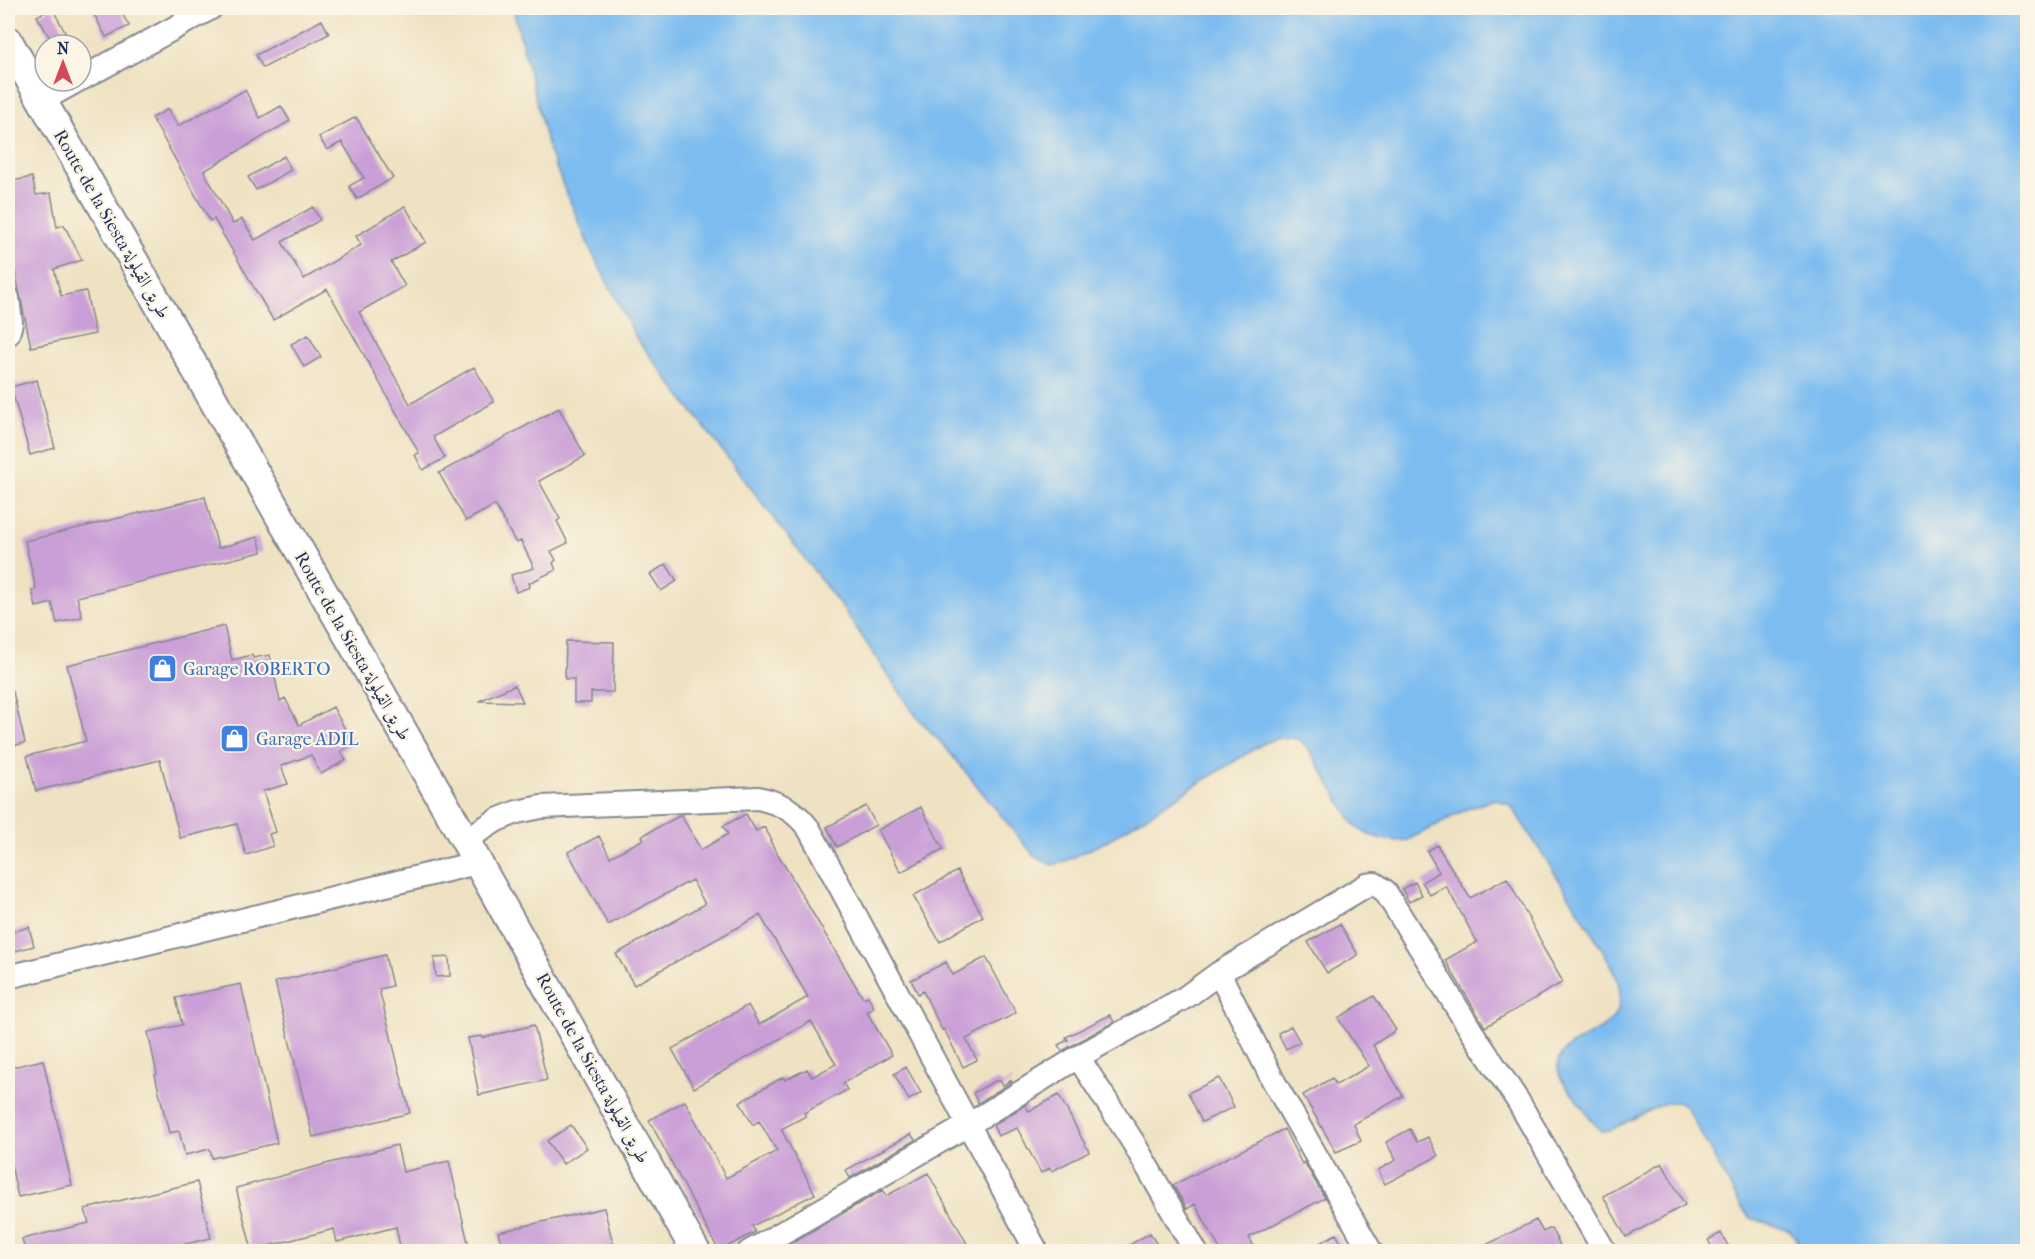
<svg xmlns="http://www.w3.org/2000/svg" width="2035" height="1259" viewBox="0 0 2035 1259" font-family="'IM FELL French Canon',Amiri,serif">
<rect width="100%" height="100%" fill="#fcf5e5"/>
<filter id="ink" filterUnits="userSpaceOnUse"><feTurbulence type="fractalNoise" baseFrequency=".0167" numOctaves="2"/><feDisplacementMap in="SourceGraphic" scale="12" xChannelSelector="R" yChannelSelector="G"/><feConvolveMatrix kernelMatrix="1 2 1 2 8 2 1 2 1" color-interpolation-filters="sRGB"/></filter>
<filter id="wash" filterUnits="userSpaceOnUse"><feTurbulence type="fractalNoise" baseFrequency=".008" numOctaves="4" result="noise"/><feDisplacementMap in="SourceGraphic" scale="24" xChannelSelector="R" yChannelSelector="G"/><feGaussianBlur stdDeviation="1.35" result="paint"/><feColorMatrix in="noise" values="0 0 0 0 0 0 0 0 0 0 0 0 0 0 0 0 0 1.4 0 .05"/><feComposite in="paint" operator="in"/></filter>
<g filter="url(#wash)">
<rect width="100%" height="100%" fill="#efe2c2"/>
<path fill="#7bbcf0" stroke="#4b76a7" stroke-width="1.5" d="M 513,8 L 2027,8 L 2027,1251 L 1804,1251 L 1790,1230 L 1750,1218 L 1742,1208 L 1686,1107 C 1677,1100 1672,1101 1663,1104 L 1610,1130 L 1602,1131 L 1597,1127 L 1561,1079 C 1541,1033 1621,1044 1620,996 C 1620,974 1604,953 1593,934 C 1567,891 1539,849 1512,807 L 1506,803 L 1495,799 L 1467,809 L 1406,841 L 1386,840 L 1369,835 L 1355,826 L 1310,751 L 1300,740 L 1292,738 L 1279,738 L 1264,743 L 1103,843 L 1063,862 L 1052,865 L 1035,857 L 946,748 L 916,716 L 844,610 L 637,339 L 591,251 L 549,151 Z"/>
<g id="blocks">
<path fill="#ca9fd7" d="M 52,8 L 72,45 L 54,45 L 50,38 L 37,16 Z
M 91,8 L 119,8 L 129,26 L 106,37 Z
M 322,20 L 329,34 L 263,68 L 256,55 Z
M 245,90 L 260,118 L 281,106 L 290,121 L 204,171 L 233,224 L 242,219 L 255,240 L 313,207 L 320,220 L 282,242 L 304,279 L 361,245 L 356,236 L 405,206 L 426,242 L 391,262 L 405,286 L 359,312 L 410,404 L 474,367 L 494,402 L 433,437 L 445,458 L 423,470 L 415,455 L 419,453 L 327,289 L 273,320 L 214,219 L 210,221 L 152,118 L 168,109 L 178,126 Z
M 356,117 L 393,178 L 357,199 L 349,186 L 364,178 L 342,142 L 327,150 L 319,137 Z
M 284,156 L 291,170 L 256,190 L 248,177 Z
M 32,177 L 36,195 L 51,193 L 57,227 L 64,225 L 82,260 L 54,269 L 61,296 L 86,291 L 95,334 L 31,347 L 8,238 L 8,182 Z
M 308,335 L 321,357 L 304,367 L 291,344 Z
M 37,380 L 55,448 L 30,455 L 11,387 Z
M 559,408 L 585,456 L 539,481 L 560,519 L 557,521 L 568,543 L 551,551 L 556,560 L 553,563 L 556,570 L 529,583 L 530,587 L 516,592 L 511,575 L 534,568 L 521,541 L 516,543 L 495,505 L 466,521 L 439,473 Z
M 205,497 L 218,548 L 258,537 L 262,552 L 77,597 L 82,617 L 57,623 L 52,603 L 36,607 L 32,590 L 36,589 L 25,541 Z
M 666,564 L 677,581 L 661,591 L 650,574 Z
M 224,626 L 232,660 L 252,655 L 253,658 L 270,655 L 280,701 L 285,698 L 299,725 L 333,707 L 353,744 L 341,751 L 346,760 L 321,774 L 311,755 L 281,766 L 288,784 L 263,791 L 276,832 L 269,834 L 273,846 L 246,855 L 237,824 L 180,838 L 160,760 L 36,791 L 27,756 L 86,741 L 67,665 Z
M 566,641 L 614,642 L 613,692 L 591,692 L 591,703 L 574,703 L 574,679 L 565,679 Z
M 515,685 L 523,702 L 479,701 Z
M 8,692 L 13,692 L 25,743 L 8,747 Z
M 866,806 L 876,825 L 837,847 L 827,827 Z
M 921,807 L 943,849 L 901,872 L 878,830 Z
M 746,814 L 756,831 L 764,827 L 772,840 L 770,841 L 863,998 L 868,996 L 874,1008 L 867,1012 L 892,1055 L 843,1083 L 847,1090 L 804,1113 L 806,1116 L 781,1129 L 815,1194 L 752,1226 L 755,1232 L 719,1251 L 649,1120 L 685,1101 L 726,1178 L 777,1151 L 759,1121 L 753,1125 L 740,1102 L 783,1077 L 785,1080 L 807,1069 L 812,1077 L 836,1064 L 811,1021 L 694,1088 L 672,1049 L 748,1005 L 759,1025 L 808,997 L 760,915 L 634,985 L 616,954 L 705,904 L 692,880 L 608,925 L 568,852 L 599,836 L 610,857 L 644,839 L 642,836 L 681,815 L 701,850 L 728,834 L 723,826 Z
M 1437,845 L 1470,898 L 1507,878 L 1542,943 L 1541,944 L 1563,982 L 1485,1027 L 1445,960 L 1477,942 L 1446,886 L 1430,895 L 1422,882 L 1439,872 L 1427,851 Z
M 957,871 L 983,916 L 940,942 L 913,896 Z
M 1415,882 L 1422,895 L 1409,902 L 1402,889 Z
M 1340,924 L 1358,955 L 1327,973 L 1308,942 Z
M 29,927 L 34,946 L 8,953 L 8,933 Z
M 385,955 L 392,986 L 379,989 L 410,1113 L 313,1137 L 275,982 Z
M 449,957 L 450,976 L 436,977 L 434,958 Z
M 986,957 L 1016,1013 L 966,1039 L 977,1060 L 963,1067 L 944,1029 L 942,1030 L 923,991 L 918,994 L 911,980 L 946,962 L 953,975 Z
M 241,984 L 277,1143 L 212,1158 L 210,1149 L 185,1155 L 179,1131 L 169,1133 L 155,1075 L 157,1074 L 148,1032 L 182,1025 L 176,998 Z
M 1374,996 L 1396,1030 L 1373,1045 L 1403,1096 L 1354,1124 L 1361,1141 L 1336,1152 L 1303,1095 L 1332,1078 L 1336,1085 L 1369,1066 L 1338,1018 Z
M 1110,1015 L 1114,1022 L 1062,1051 L 1058,1045 L 1068,1040 L 1066,1037 Z
M 534,1025 L 547,1080 L 479,1095 L 468,1038 L 482,1036 L 482,1038 Z
M 1291,1026 L 1300,1042 L 1286,1049 L 1278,1033 Z
M 43,1060 L 72,1185 L 18,1197 L 8,1151 L 8,1068 Z
M 906,1067 L 921,1093 L 909,1100 L 894,1074 Z
M 1219,1078 L 1234,1107 L 1202,1122 L 1188,1093 Z
M 1011,1080 L 1012,1082 L 978,1103 L 973,1093 L 995,1081 L 1000,1081 L 1003,1085 Z
M 1059,1095 L 1089,1152 L 1052,1171 L 1050,1168 L 1041,1173 L 1017,1128 L 998,1136 L 993,1125 L 1025,1105 L 1029,1111 Z
M 571,1125 L 587,1148 L 563,1164 L 547,1141 Z
M 1284,1129 L 1302,1164 L 1304,1162 L 1325,1198 L 1249,1237 L 1256,1251 L 1221,1251 L 1195,1204 L 1187,1209 L 1173,1185 Z
M 1410,1129 L 1417,1142 L 1428,1137 L 1438,1156 L 1385,1184 L 1378,1170 L 1396,1160 L 1386,1142 Z
M 911,1134 L 915,1140 L 850,1178 L 846,1170 Z
M 397,1145 L 403,1172 L 449,1161 L 470,1251 L 401,1251 L 396,1227 L 337,1242 L 334,1229 L 252,1250 L 236,1188 Z
M 1662,1163 L 1685,1205 L 1626,1237 L 1603,1196 Z
M 928,1173 L 971,1251 L 777,1251 L 883,1190 L 886,1196 Z
M 197,1182 L 211,1238 L 156,1251 L 25,1251 L 22,1239 L 89,1223 L 85,1209 Z
M 604,1208 L 615,1251 L 503,1251 L 498,1232 Z
M 1536,1220 L 1543,1232 L 1551,1228 L 1563,1251 L 1474,1251 Z
M 1150,1233 L 1161,1251 L 1119,1251 Z
M 1721,1233 L 1731,1251 L 1714,1251 L 1708,1240 Z
M 1336,1234 L 1346,1251 L 1305,1251 Z"/>
</g>
</g>
<g filter="url(#ink)">
<use href="#blocks" fill-opacity="0" stroke="#858890" stroke-width="1.5"/>
<g fill="none" stroke-linecap="round" stroke-linejoin="round">
<defs>
<path id="minor" d="M 81,79 L 211,8
M 41,101 L 77,81
M 8,298 L 11,323 L 8,334
M 465,840 L 497,820 L 517,812 L 541,807 L 758,798 C 780,803 795,810 809,829 L 1037,1252
M 1219,973 L 1274,1082 L 1371,1252
M 8,977 L 476,863
M 1078,1057 L 1133,1142 L 1196,1252
M 749,1252 L 968,1125 L 1078,1057 L 1186,997 L 1219,973 L 1367,885 L 1375,884 L 1385,891 L 1472,1032 L 1518,1101 L 1605,1252"/>
<path id="major" d="M 8,41 L 465,840 L 696,1252"/>
</defs>
<use href="#minor" stroke="#858890" stroke-width="26"/>
<use href="#major" stroke="#858890" stroke-width="32"/>
<use href="#minor" stroke="#fff" stroke-width="22"/>
<use href="#major" stroke="#fff" stroke-width="28"/>
</g>
</g>
<defs>
<symbol id="shop-square" viewBox="-11 -11 22 22"><rect x="-9" y="-9" width="18" height="18" rx="4" fill="#3f7fe0" stroke="#fcf5e5"/><path d="M-5-2.5h2.3a2.7 3.5 0 0 1 5.4 0H5L5.5 6h-11ZM-1.5-2.5h3a1.5 2.3 0 0 0-3 0Z" fill="#fff"/></symbol>
</defs>
<g fill-rule="evenodd">
<use href="#shop-square" x="146" y="652" width="33" height="33"/>
<use href="#shop-square" x="218" y="722" width="33" height="33"/>
</g>
<g text-anchor="middle" stroke-width="4.5" stroke-linejoin="round" paint-order="stroke">
<g font-size="18" fill="#1b2f5e" stroke="#fcf5e5">
<text transform="translate(112 224) rotate(60)" y="6">Route de la Siesta طريق القيلولة</text>
<text transform="translate(353 646) rotate(60)" y="6">Route de la Siesta طريق القيلولة</text>
<text transform="translate(593 1068) rotate(61)" y="6">Route de la Siesta طريق القيلولة</text>
</g>
<g font-size="18" fill="#366cbe" stroke="#fcf5e5" text-anchor="start">
<text x="183" y="675">Garage ROBERTO</text>
<text x="256" y="745">Garage ADIL</text>
</g>
</g>
<rect width="2035" height="1259" fill="none" stroke="#fcf5e5" stroke-width="30"/>
<g transform="translate(63 63)"><circle r="28" fill="#fcf5e5" stroke="#a2a6af" stroke-width="1.5"/>
<path d="M0-4.5L10 22L0 15L-10 22Z" fill="#d1495b"/>
<text y="-9" font-size="16" font-weight="bold" text-anchor="middle" fill="#1b2f5e">N</text>
</g>
</svg>
